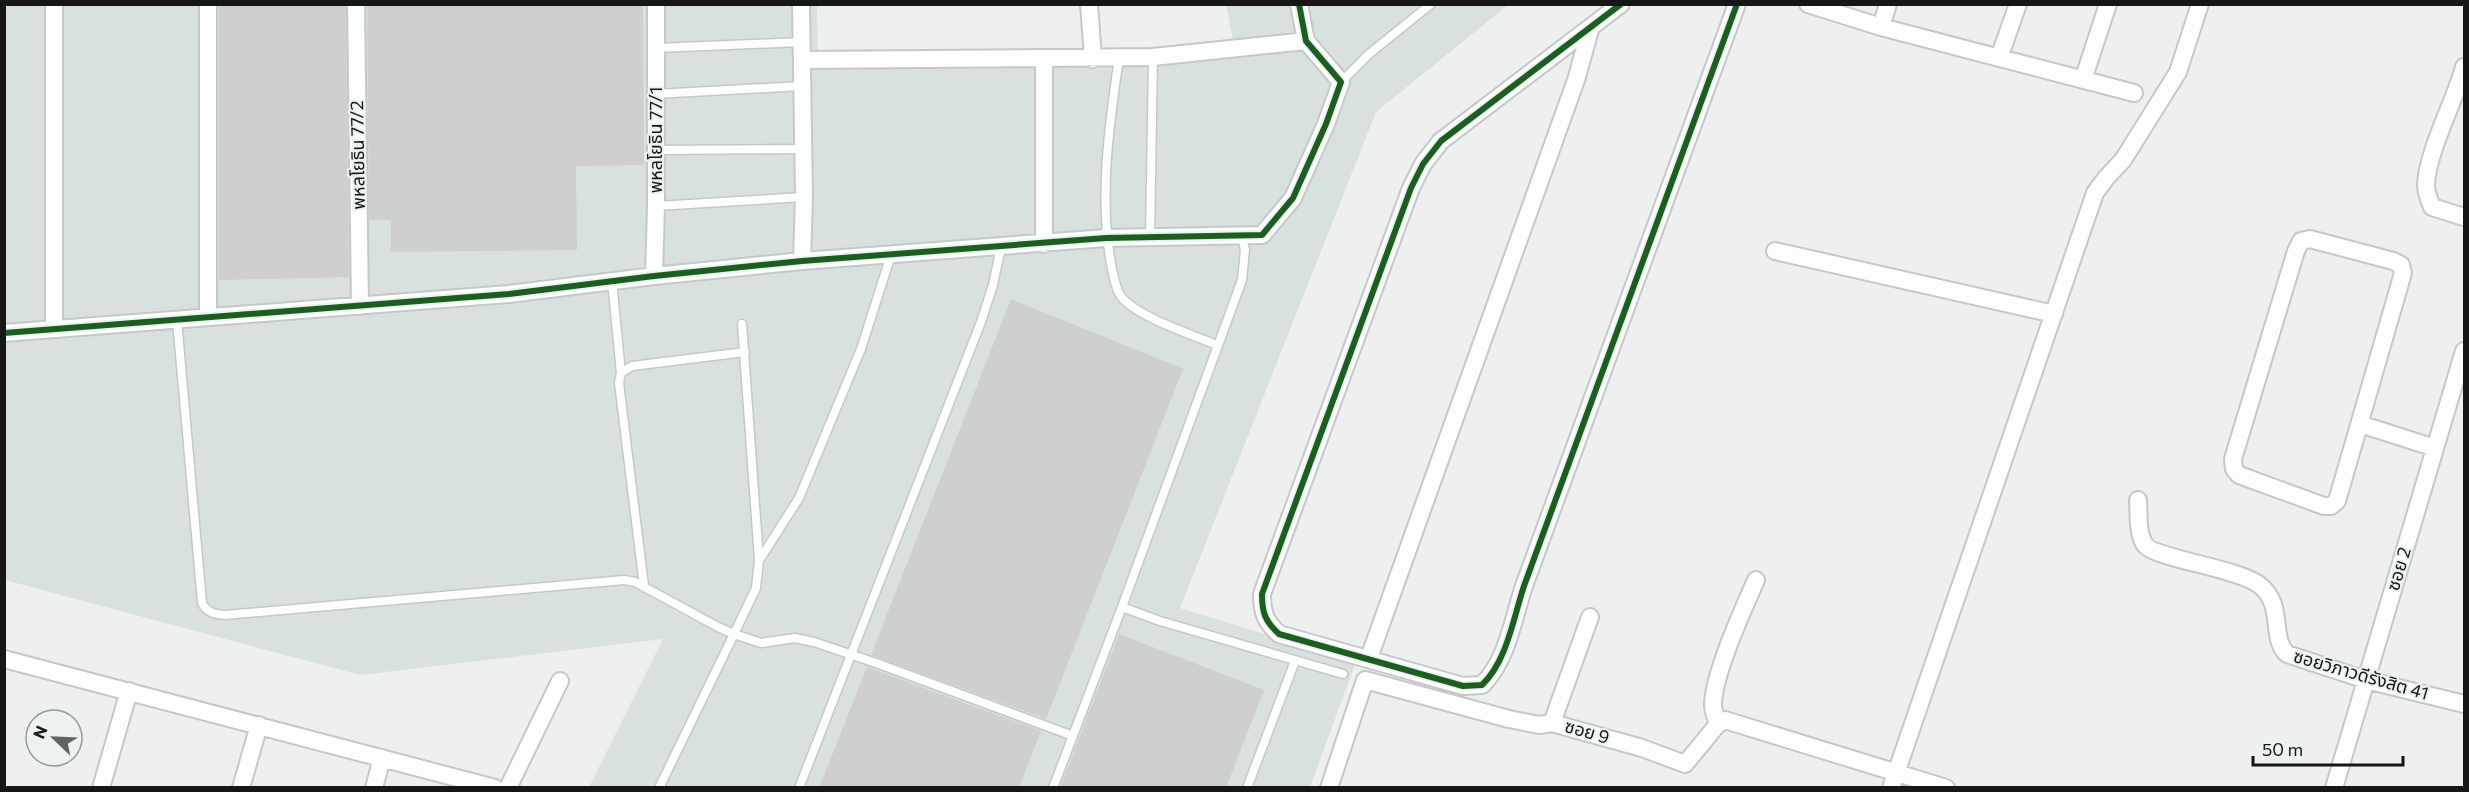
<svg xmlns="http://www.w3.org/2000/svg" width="2469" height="792" viewBox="0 0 2469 792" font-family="Commissioner,'Noto Sans Thai',sans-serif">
<rect width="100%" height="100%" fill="#eef0ef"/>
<path fill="#d9e1de" d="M 4,5 L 817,5 L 818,52 L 1234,46 L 1226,5 L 1508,5 L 1376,112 L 1180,608 L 1356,662 L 1310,787 L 589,787 L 663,639 L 360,675 L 5,580 Z"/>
<path fill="#ced0cf" d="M 219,4 L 346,4 L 349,277 L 219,280 Z
M 367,4 L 643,4 L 644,165 L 576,166 L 577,250 L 391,252 L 391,220 L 369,220 Z
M 1011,299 L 1183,369 L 1046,719 L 871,655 Z
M 1119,634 L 1264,690 L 1226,788 L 1060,788 Z
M 867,667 L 1041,731 L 1019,788 L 819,788 Z"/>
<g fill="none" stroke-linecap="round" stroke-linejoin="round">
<defs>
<path id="lane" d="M 656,48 L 802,42
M 1119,58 C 1109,125 1099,197 1111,264 C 1113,274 1115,287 1120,295 C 1134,316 1193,335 1217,345
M 1341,82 L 1369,54 L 1431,4
M 655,94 L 802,86
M 655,150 L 803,149
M 656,206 L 804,197
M 1150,238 L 1153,57
M 612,281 L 621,373
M 177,320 L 202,603 C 207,613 215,614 225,615 L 624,580 L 635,582 L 718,627 L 734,634 L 659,788
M 742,324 L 759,560 L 756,588 L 734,634 L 761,643 L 795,638 L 814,642 L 879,664 L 1073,736
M 760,559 L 799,498 L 861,349 L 891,255
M 644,586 L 619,383 L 621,373 L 632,366 L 745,352
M 1122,607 L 1160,621 L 1343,674
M 799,788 L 981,322 L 993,285 L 1001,247
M 1053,788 L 1122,607 L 1242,280 L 1245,250 L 1242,236
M 1247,788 L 1295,661"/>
<path id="street" d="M 208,4 L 208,317
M 356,4 L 360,306
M 801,4 L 804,197 L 802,261
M 1089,4 L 1093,59
M 1621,4 L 1441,141 L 1423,164 L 1411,188 L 1262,594 C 1262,613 1265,621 1279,634 L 1463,686 L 1482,685 C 1507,661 1513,619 1524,586 L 1737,4
M 1808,4 L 1881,27 L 2134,93
M 1881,27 L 1888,4
M 1999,58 L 2018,4
M 802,60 L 1153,57 L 1306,41
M 2464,67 C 2455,101 2427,152 2426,185 C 2426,193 2429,200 2432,207 L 2464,217
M 2083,80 L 2108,4
M 2310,239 L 2393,261 L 2401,265 L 2403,273 L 2337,501 L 2331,506 L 2324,506 L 2239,475 L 2234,469 L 2233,459 L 2296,251 L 2301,241 Z
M 1044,244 L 1044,59
M 1775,251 L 2054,314
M 654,276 L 656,206 L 656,4
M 54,329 L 54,4
M 4,333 L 509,294 L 654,276 L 802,261 L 1106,238 L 1262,235 L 1293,198 L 1326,124 L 1341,82 L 1306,41 L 1299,4
M 2360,424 L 2435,448
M 2138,500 C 2139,514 2137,533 2145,545 C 2154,558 2235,568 2258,584 C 2286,604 2269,637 2287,654 L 2366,680 L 2464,704
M 1369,658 L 1576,80 L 1590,30
M 4,659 L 495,788
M 1552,723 L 1590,617
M 1718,724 C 1716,718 1713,712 1713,705 C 1713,675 1743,610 1756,580
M 101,788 L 129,691
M 241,788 L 259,725
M 374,788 L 382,758
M 508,788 L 560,681
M 1329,788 L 1365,680 L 1509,719 L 1539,725 L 1552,723 L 1642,748 L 1685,764 L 1718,724 L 1725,720 L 1946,788
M 1891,788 L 2095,193 L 2106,178 L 2123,160 L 2178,72 L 2200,4
M 2334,788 L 2464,351"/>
</defs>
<use href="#lane" stroke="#c6c8c7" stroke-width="11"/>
<use href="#street" stroke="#c6c8c7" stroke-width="20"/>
<use href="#lane" stroke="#fcfdfd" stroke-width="8"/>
<use href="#street" stroke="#fcfdfd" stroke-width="16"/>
<defs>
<path id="cycleway" d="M 1621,4 L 1441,141 L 1423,164 L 1411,188 L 1262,594 C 1262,613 1265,621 1279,634 L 1463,686 L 1482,685 C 1507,661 1513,619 1524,586 L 1737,4
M 4,333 L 509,294 L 654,276 L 802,261 L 1106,238 L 1262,235 L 1293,198 L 1326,124 L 1341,82 L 1306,41 L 1299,4"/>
</defs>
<use href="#cycleway" stroke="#edf1ef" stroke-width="10"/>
<use href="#cycleway" stroke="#1b5e20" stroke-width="6"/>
</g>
<g text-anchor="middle" stroke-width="4.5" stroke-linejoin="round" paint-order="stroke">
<g font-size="18" fill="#151716" stroke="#edf1ef">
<text transform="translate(656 140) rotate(-90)" y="6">พหลโยธิน 77/1</text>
<text transform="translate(358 155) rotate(-91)" y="6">พหลโยธิน 77/2</text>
<text transform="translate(2399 569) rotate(-73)" y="6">ซอย 2</text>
<text transform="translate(2361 675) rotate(16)" y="6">ซอยวิภาวดีรังสิต 41</text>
<text transform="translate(1587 732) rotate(16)" y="6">ซอย 9</text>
</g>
</g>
<rect width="2469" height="792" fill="none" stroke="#151716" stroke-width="12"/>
<g transform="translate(54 738) rotate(293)"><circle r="28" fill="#edf1ef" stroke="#979a98" stroke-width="1.5"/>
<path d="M0-4.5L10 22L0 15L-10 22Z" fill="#616362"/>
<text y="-9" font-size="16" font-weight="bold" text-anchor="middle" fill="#151716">N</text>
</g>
<path d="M2253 756v9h150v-9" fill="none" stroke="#151716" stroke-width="3"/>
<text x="2262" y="756" font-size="18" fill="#151716" stroke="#edf1ef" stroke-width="4.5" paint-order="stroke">50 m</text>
</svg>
